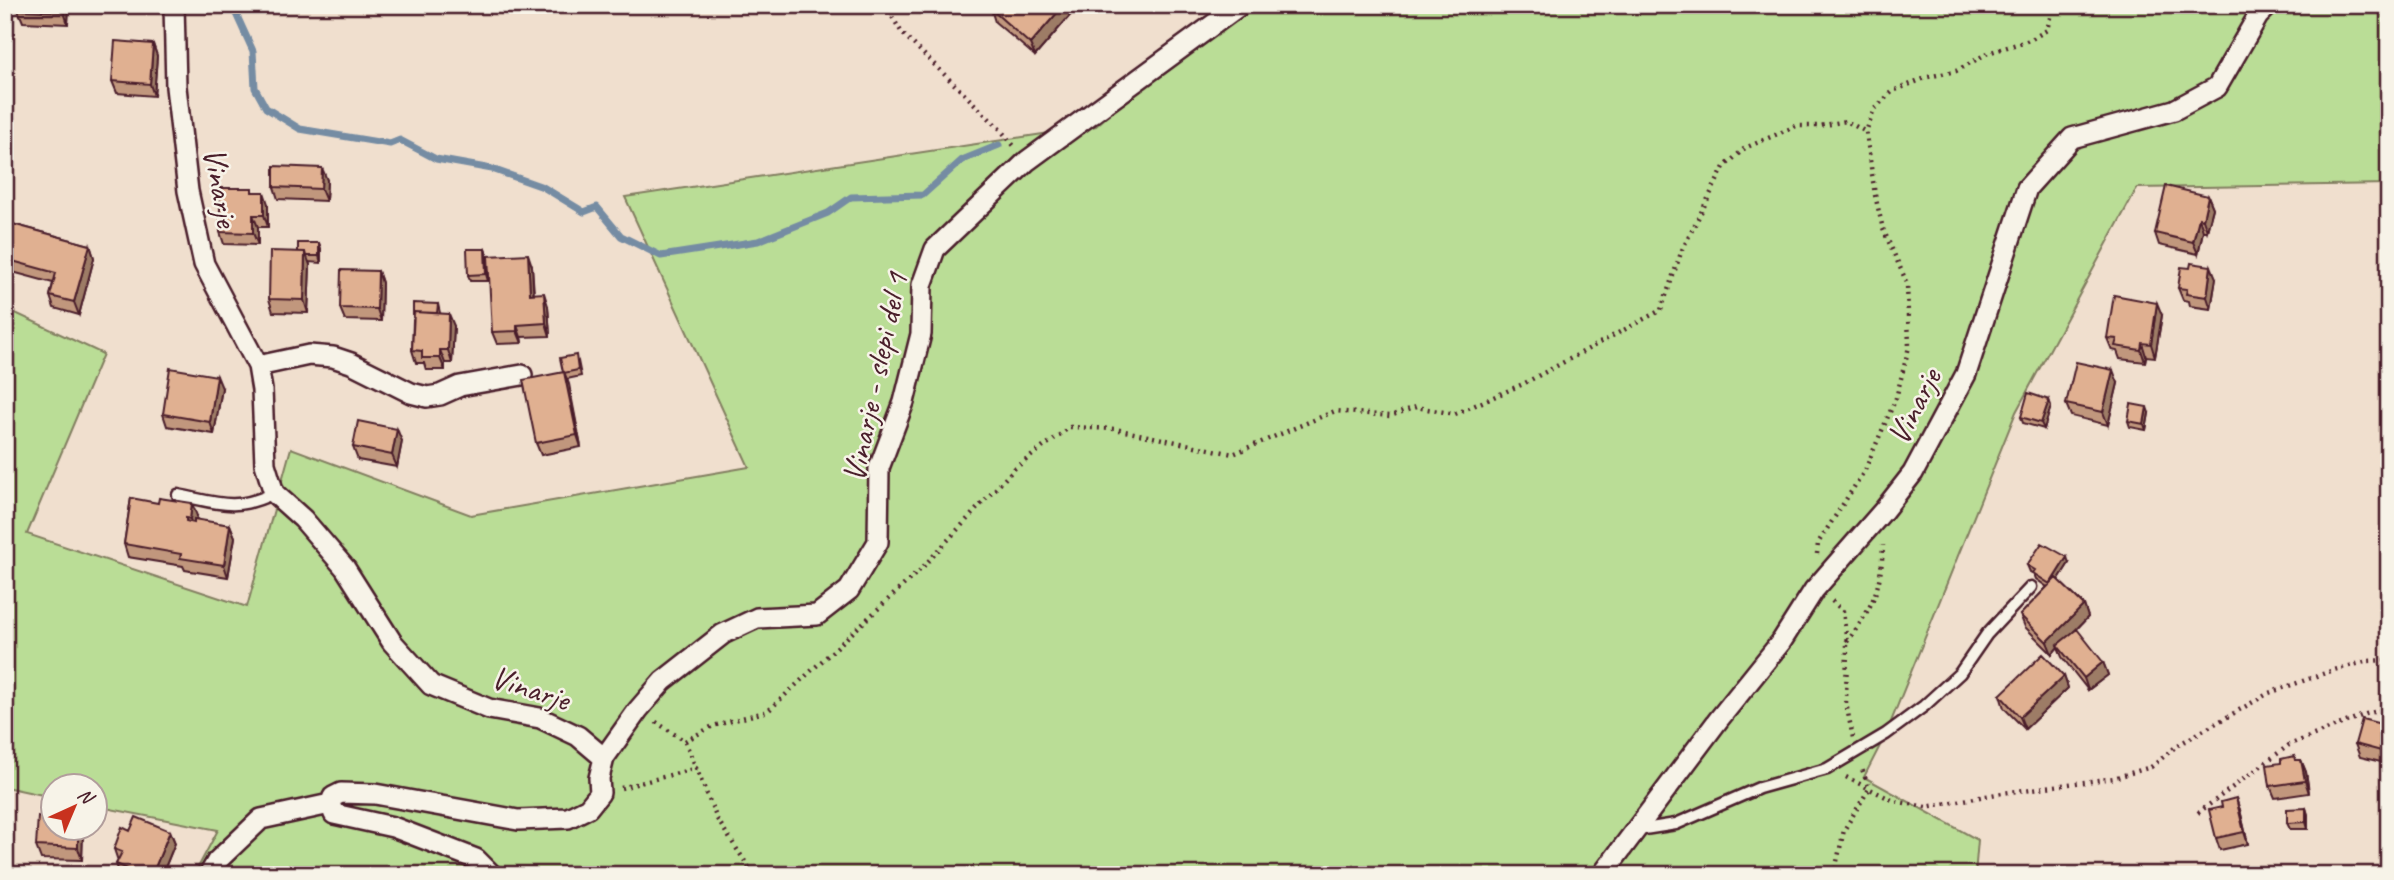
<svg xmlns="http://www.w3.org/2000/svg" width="2394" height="880" viewBox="0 0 2394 880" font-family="Caveat,sans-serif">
<rect width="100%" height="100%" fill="#f0dfce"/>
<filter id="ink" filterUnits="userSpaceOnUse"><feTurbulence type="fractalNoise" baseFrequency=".0143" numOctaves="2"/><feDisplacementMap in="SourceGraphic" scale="14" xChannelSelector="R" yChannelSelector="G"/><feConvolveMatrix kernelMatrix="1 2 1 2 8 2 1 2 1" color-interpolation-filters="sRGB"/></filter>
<g filter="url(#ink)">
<path fill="#badd96" stroke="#827e60" stroke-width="2" d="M 1233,5 L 2389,5 L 2389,184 L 2137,188 L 2016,412 L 1886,734 L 1864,777 L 1978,840 L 1975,875 L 194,875 L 218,830 L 95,806 L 94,786 L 52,786 L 52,797 L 5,787 L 5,308 L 103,354 L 27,534 L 247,607 L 291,448 L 471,515 L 749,467 L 625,197 L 1096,126 Z"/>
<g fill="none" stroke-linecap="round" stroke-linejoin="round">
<path stroke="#758ca3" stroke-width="7" d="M 232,5 L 253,51 L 255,88 L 266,108 L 300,129 L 390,144 L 400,140 L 436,159 L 492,169 L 543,187 L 584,212 L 597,207 L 621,236 L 661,256 L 758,241 L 828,213 L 851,197 L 923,195 L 962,160 L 999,145"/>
<defs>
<path id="lane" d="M 178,495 C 218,503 235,512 274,493
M 1638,830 L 1676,824 L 1759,788 L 1827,769 L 1886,734 L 1924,706 L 1960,673 L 1987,634 L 2031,587"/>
<path id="street" d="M 174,5 L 176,87 L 188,191 L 204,264 L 258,366 L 262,390 L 265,464 L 274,493 L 303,519 L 345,568 L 392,642 L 431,685 L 489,709 L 540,718 L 578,736 L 604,758 L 599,778 L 600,793 L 588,808 L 568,818 L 518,820 L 375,794 L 341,793 L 333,797 L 330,804
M 258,366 L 309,355 L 333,357 L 351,363 L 411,393 L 427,397 L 440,395 L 460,386 L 522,375
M 604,758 L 638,710 L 663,681 L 723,634 L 757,618 L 817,615 L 849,590 L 878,542 L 879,468 L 904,402 L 921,334 L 922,285 L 935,249 L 1027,161 L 1240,5
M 330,804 L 334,814 L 393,827 L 476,859 L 492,875
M 209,875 L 217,861 L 261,819 L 330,804
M 1602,875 L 1719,719 L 1781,642 L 1814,590 L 1884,510 L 1913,473 L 1966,374 L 2027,188 L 2072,138 L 2174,110 L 2217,87 L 2258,16 L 2269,5"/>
</defs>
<use href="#lane" stroke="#4a1f2b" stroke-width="15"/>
<use href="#street" stroke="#4a1f2b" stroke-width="24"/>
<path stroke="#4a1f2b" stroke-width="4.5" stroke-dasharray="2 5" stroke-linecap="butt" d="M 885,5 L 902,33 L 999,128 L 1015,147
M 1817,554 L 1818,543 L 1865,470 L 1896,398 L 1909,347 L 1907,283 L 1883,229 L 1875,195 L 1866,132 L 1874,109 L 1893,91 L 1928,77 L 1956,71 L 1988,53 L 2030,40 L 2047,30 L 2053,5
M 1832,601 L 1843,611 L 1847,643 L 1846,703 L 1853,738
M 1847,642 C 1873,606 1881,590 1883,545
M 656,722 L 685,741 L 717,819 L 754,875
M 685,741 L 713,726 L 768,711 L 921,569 L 1014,469 L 1070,427 L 1115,429 L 1233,454 L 1335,411 L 1390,416 L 1416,407 L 1455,414 L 1523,384 L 1661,310 L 1682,250 L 1724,167 L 1745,148 L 1796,126 L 1820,126 L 1846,121 L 1866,132
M 1846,777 L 1894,801 L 1926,807 L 2002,793 L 2114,778 L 2151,767 L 2178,745 L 2269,693 L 2334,670 L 2368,661 L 2389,660
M 621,788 L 697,768
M 2198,813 L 2289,745 L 2366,714 L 2389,708
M 1834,875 L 1844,830 L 1869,789 L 1861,766"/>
<use href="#lane" stroke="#f7f3e8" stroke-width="10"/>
<use href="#street" stroke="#f7f3e8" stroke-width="19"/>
</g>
<path fill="#c1977d" stroke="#4a1f2b" stroke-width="2" d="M 18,5 L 69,5 L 68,24 L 23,22 L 18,10 Z
M 1079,5 L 1035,56 L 995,22 L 991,9 Z
M 153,44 L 157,56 L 154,96 L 117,93 L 112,81 Z
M 327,180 L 326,201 L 278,199 L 274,187 Z
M 253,192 L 268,204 L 268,227 L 258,227 L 258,245 L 224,244 L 220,232 Z
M 2208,196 L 2213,208 L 2207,231 L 2203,231 L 2198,254 L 2159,245 L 2155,233 Z
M 5,222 L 90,245 L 94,258 L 79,315 L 54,308 L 50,296 L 53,283 L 5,270 Z
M 319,243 L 321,249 L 321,263 L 309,262 L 310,265 L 308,313 L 273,312 L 269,299 L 298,252 Z
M 485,249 L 487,255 L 488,281 L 470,281 L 468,275 Z
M 532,266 L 534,294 L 548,306 L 550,336 L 521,337 L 522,343 L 497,344 L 492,332 Z
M 378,271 L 382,283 L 381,321 L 345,320 L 340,308 Z
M 2216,278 L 2211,309 L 2190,306 L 2189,301 L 2183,300 L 2178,288 Z
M 438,304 L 440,313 L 454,326 L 452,363 L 445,363 L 445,370 L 426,370 L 424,363 L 416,363 L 412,350 L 413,320 Z
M 2162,315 L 2155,357 L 2146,356 L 2145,362 L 2120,359 L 2117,351 L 2112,350 L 2107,338 Z
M 578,361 L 581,376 L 567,379 L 581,447 L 541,455 L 536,443 L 563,372 Z
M 2118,383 L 2108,425 L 2071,416 L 2066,404 Z
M 222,388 L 214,434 L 167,426 L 163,414 Z
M 2049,400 L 2051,406 L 2044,429 L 2023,423 L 2021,417 Z
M 2149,413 L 2146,430 L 2130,427 L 2128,421 Z
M 402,441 L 397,467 L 358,460 L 353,447 Z
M 131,498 L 197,516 L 196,520 L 230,525 L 235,537 L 228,577 L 185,570 L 183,566 L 128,557 L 124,544 Z
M 2069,563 L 2058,580 L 2084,605 L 2088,617 L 2074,632 L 2103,662 L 2108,675 L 2088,690 L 2062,657 L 2058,647 L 2052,654 L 2025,627 L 2020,615 L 2047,587 L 2036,579 L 2034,574 L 2030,572 L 2027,565 Z
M 2064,676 L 2068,688 L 2025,729 L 2004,708 L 2000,695 Z
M 2389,726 L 2389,764 L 2360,757 L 2355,744 Z
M 2294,756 L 2296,760 L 2301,760 L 2306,772 L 2309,793 L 2275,798 L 2270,786 L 2281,763 Z
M 2306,808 L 2308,815 L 2308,829 L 2290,829 L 2287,823 Z
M 2240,810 L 2248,844 L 2220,850 L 2216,838 Z
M 83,830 L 82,860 L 41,859 L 36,846 Z
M 130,831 L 170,831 L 175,843 L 162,875 L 120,875 L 116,864 L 118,861 L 114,849 Z"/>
<path fill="#9d7b66" stroke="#4a1f2b" stroke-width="2" d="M 64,5 L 69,5 L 68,24 L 64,12 Z
M 1064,5 L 1079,5 L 1035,56 L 1030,44 Z
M 153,44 L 157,56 L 154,96 L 150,84 Z
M 322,168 L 327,180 L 326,201 L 321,189 Z
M 264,192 L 268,204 L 268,227 L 264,215 Z
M 2208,196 L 2213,208 L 2207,231 L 2203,219 Z
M 253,215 L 258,227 L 258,245 L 253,233 Z
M 2199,218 L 2203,231 L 2198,254 L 2193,242 Z
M 319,243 L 321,249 L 321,263 L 319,256 Z
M 90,245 L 94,258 L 79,315 L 74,302 Z
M 485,249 L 487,255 L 488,281 L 486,274 Z
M 305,252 L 310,265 L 308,313 L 304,300 Z
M 528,254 L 532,266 L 534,306 L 530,294 Z
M 2211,266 L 2216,278 L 2211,309 L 2207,297 Z
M 378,271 L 382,283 L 381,321 L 377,309 Z
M 544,293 L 548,306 L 550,336 L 546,323 Z
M 2157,303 L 2162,315 L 2155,357 L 2151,344 Z
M 449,314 L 454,326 L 452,363 L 448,350 Z
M 517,325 L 521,337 L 522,343 L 517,331 Z
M 2142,343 L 2146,356 L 2145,362 L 2141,350 Z
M 440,350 L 445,363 L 445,370 L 440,358 Z
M 2113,370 L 2118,383 L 2108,425 L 2103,412 Z
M 564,372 L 569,384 L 581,447 L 577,435 Z
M 217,376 L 222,388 L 214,434 L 210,422 Z
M 2049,400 L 2051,406 L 2044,429 L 2041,423 Z
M 2147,407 L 2149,413 L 2146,430 L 2144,424 Z
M 397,429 L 402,441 L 397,467 L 392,455 Z
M 192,503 L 197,516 L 194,531 L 190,519 Z
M 230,525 L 235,537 L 228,577 L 224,565 Z
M 2067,557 L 2069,563 L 2052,590 L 2050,584 Z
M 2084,605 L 2088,617 L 2059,647 L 2057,645 L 2058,647 L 2052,654 L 2047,642 Z
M 2103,662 L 2108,675 L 2088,690 L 2084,678 Z
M 2064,676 L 2068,688 L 2025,729 L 2020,717 Z
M 2389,738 L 2389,763 L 2385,752 Z
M 2301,760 L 2306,772 L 2309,793 L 2305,781 Z
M 2236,798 L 2240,810 L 2248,844 L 2244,832 Z
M 2306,808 L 2308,815 L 2308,829 L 2306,822 Z
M 78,828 L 82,828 L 83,830 L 82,860 L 78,848 Z
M 170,831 L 175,843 L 162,875 L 152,875 Z"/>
<path fill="#e0b091" stroke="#4a1f2b" stroke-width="2" d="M 18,5 L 64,5 L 64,12 L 18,10 Z
M 994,5 L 1064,5 L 1030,44 L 991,9 Z
M 115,41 L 153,44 L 150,84 L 112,81 Z
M 274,166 L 322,168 L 321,189 L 274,187 Z
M 2166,186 L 2208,196 L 2203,219 L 2199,218 L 2193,242 L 2155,233 Z
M 220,188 L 252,188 L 252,192 L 264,192 L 264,215 L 253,215 L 253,233 L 220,232 Z
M 5,222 L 90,245 L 74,302 L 50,296 L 56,273 L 5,259 Z
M 298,243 L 319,243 L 319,256 L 306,256 L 305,252 L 298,252 Z
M 467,249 L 485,249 L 486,274 L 468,275 Z
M 270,251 L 305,252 L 304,300 L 269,299 Z
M 528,254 L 530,294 L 544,293 L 546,323 L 517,325 L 517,331 L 492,332 L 488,256 Z
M 2191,263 L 2211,266 L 2207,297 L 2186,294 L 2187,289 L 2178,288 L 2181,267 L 2190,268 Z
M 341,270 L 378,271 L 377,309 L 340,308 Z
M 2114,295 L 2157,303 L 2151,344 L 2142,343 L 2141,350 L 2115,346 L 2117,339 L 2107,338 Z
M 413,303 L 438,304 L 437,313 L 414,312 L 413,318 Z
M 414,312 L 449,314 L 448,350 L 440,350 L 440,358 L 422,358 L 422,351 L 412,350 Z
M 576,355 L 578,370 L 564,373 L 563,372 L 560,358 Z
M 2076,362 L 2113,370 L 2103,412 L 2066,404 Z
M 170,368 L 217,376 L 210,422 L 163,414 Z
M 564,372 L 577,435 L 536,443 L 523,380 Z
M 2028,393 L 2049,400 L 2041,423 L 2021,417 Z
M 2131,404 L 2147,407 L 2144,424 L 2128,421 Z
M 358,421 L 397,429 L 392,455 L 353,447 Z
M 131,498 L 158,503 L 159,498 L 192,503 L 190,519 L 186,518 L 186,521 L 194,523 L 194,519 L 230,525 L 224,565 L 180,558 L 181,554 L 124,544 Z
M 2042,543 L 2067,557 L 2050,584 L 2033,573 L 2035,570 L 2027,565 Z
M 2056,578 L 2084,605 L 2047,642 L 2020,615 Z
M 2077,629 L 2103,662 L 2084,678 L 2057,645 Z
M 2043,654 L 2064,676 L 2020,717 L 2000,695 Z
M 2362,719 L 2389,726 L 2389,738 L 2385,752 L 2355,744 Z
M 2294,756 L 2295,760 L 2301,760 L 2305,781 L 2270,786 L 2267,765 L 2281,763 L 2281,759 Z
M 2236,798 L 2244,832 L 2216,838 L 2209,810 L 2222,807 L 2221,802 Z
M 2306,808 L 2306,822 L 2287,823 L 2287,809 Z
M 38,816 L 52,817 L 52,828 L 78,828 L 78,848 L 36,846 Z
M 136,817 L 170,831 L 152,875 L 142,875 L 116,864 L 122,852 L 114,849 L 122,827 L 130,831 Z"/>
</g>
<g text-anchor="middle" stroke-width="5" stroke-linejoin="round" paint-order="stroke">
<g font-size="33" fill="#4a1f2b" stroke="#f7f3e8">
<text transform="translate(222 187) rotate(80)" y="12">Vinarje</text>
<text transform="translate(874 377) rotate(-78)" y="12">Vinarje - slepi del 1</text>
<text transform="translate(1913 406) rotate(-63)" y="12">Vinarje</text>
<text transform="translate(531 687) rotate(18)" y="12">Vinarje</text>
</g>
</g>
<rect width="2394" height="880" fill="none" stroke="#f7f3e8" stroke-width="28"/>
<rect x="14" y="14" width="2366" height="852" fill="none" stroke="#4a1f2b" stroke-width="2.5" filter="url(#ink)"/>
<g transform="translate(74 807) rotate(44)"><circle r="33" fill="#f7f3e8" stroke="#b29e9c" stroke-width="2"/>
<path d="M0-5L12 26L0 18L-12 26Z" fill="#c8321e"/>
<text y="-10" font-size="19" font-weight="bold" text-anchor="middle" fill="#4a1f2b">N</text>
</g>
</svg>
